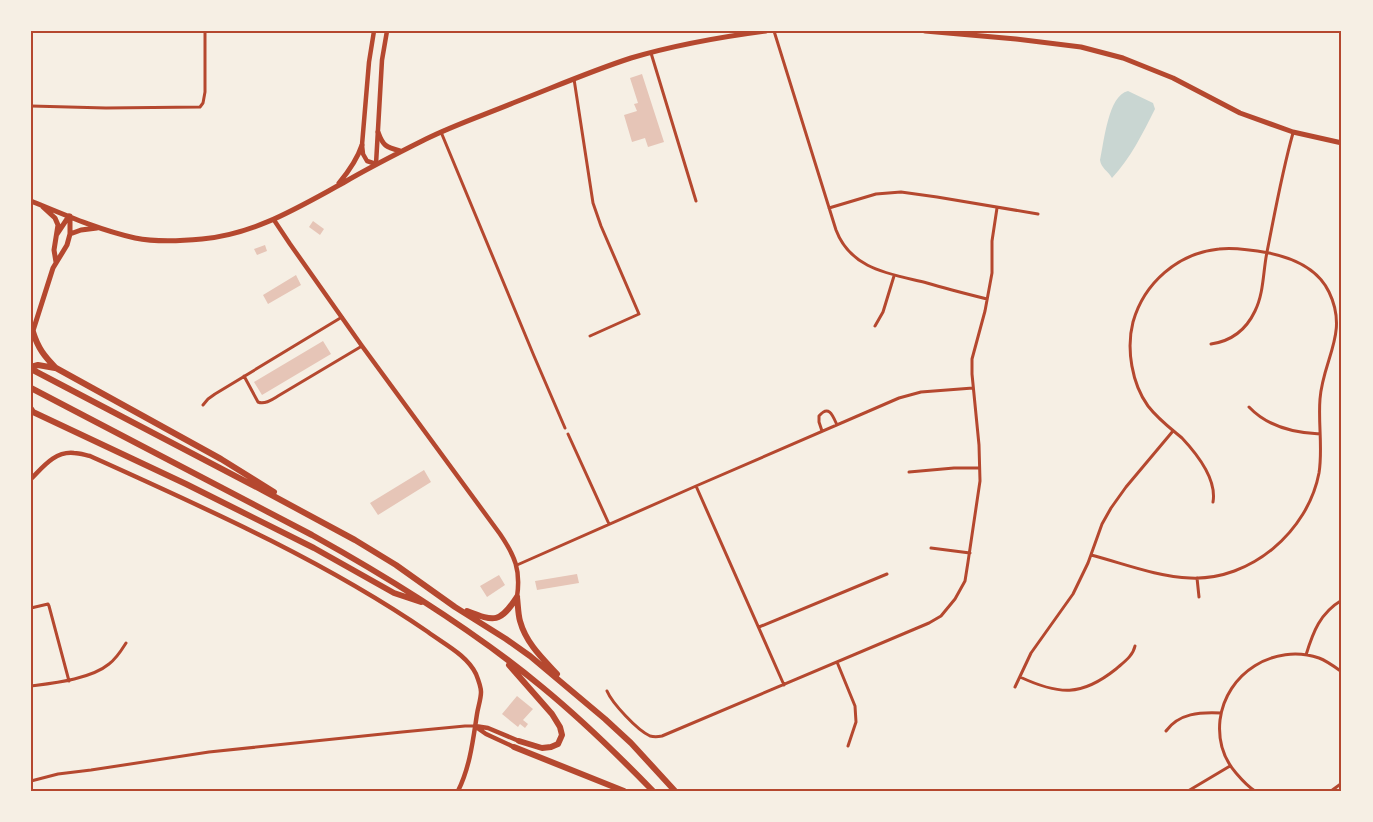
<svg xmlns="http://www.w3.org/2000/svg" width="1373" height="822" viewBox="0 0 1373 822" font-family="Cabin,sans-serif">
<rect width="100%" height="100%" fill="#f6efe4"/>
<path fill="#c9d6d2" d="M 1128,91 L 1153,103 L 1155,109 C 1143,133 1130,159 1112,178 C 1108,171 1101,168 1100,160 C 1104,143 1108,95 1128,91 Z"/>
<path fill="#e6c5b7" d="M 642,74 L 664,142 L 648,147 L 645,138 L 632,142 L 624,115 L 637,111 L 634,104 L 638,103 L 630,78 Z
M 313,221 L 324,229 L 320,235 L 309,227 Z
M 265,245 L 267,251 L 257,255 L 254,249 Z
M 296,275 L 301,285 L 268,304 L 263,295 Z
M 323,341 L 331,354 L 262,395 L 254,382 Z
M 424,470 L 431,482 L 378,515 L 370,503 Z
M 577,574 L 579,583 L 537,590 L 535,581 Z
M 499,575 L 505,585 L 487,597 L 480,586 Z
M 517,696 L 533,709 L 523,720 L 528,724 L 525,728 L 520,724 L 518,727 L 502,714 Z"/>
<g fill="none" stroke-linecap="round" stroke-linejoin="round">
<path stroke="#b5482f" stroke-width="3" d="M 774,31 L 836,230 C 851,270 891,274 927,283 C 947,289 967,294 987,299
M 651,53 L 696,201
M 574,79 L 593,203 L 601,226 L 639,314 L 590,336
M 31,106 L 106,108 L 200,107 L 203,103 L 205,92 L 205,31
M 441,132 L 534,356 L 565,428
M 829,208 L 876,194 L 901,192 L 937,197 L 1038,214
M 875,326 L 883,312 L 894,276
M 1211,344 C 1232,341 1246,330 1255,311 C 1264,293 1263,271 1267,252 C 1275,212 1282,172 1293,133
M 244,376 L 258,402 C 265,405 273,399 278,396 L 362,346
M 203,405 L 208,399 L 215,394 L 342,317
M 1249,407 C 1267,426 1294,433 1320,434
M 822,431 L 819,422 L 819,416 C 829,404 833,416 837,425
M 568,434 L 609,524
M 909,472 L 954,468 L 979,468
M 696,486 L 784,685
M 931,548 L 970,553
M 1091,555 C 1122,563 1158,577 1190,578 C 1251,581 1308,531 1319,473 C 1323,448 1318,424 1320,399 C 1323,359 1349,333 1329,292 C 1318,269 1293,258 1269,253 C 1253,250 1235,247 1219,249 C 1178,253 1144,283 1133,322 C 1126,349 1132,384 1148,406 C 1158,419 1170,428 1182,438 C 1197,454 1217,479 1213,502
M 517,565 L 696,486 L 899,398 L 921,392 L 973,388
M 1197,578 L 1199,597
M 31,608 L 48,604 L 49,606 L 69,681
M 759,627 L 887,574
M 1306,655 C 1313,632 1320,613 1342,600
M 837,662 L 855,706 L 856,722 L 848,746
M 1020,677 C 1059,695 1081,697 1116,669 C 1124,662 1133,656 1135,646
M 31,686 C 54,683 91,679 109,664 C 117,658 121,651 126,643
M 1015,687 L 1031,653 L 1073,594 L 1088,563 L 1102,524 L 1111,508 L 1126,487 L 1173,431
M 607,691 C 612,703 637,730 650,736 C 654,737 657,737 662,736 L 929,623 L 941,616 L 955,599 L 965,581 L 968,562 L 980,481 L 979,445 L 972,374 L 972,359 L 985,311 L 992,273 L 992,241 L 997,208
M 1166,731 C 1179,713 1200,712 1221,713
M 31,781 L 58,774 L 91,770 L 209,752 L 402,732 L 465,726 L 475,726
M 1188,791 L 1230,766
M 1255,791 C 1247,786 1242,780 1236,773 C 1223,758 1218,739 1220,720 C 1226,673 1274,643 1319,658 C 1327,661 1335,667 1342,672
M 1331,791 L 1342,783"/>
<path stroke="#b5482f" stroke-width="4.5" d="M 374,31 L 369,62 L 362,145 L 363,154 L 367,161 L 376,164 L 382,60 L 387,31
M 274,220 L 290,244 L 362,346 L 500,534 C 515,556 521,570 517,597
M 31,479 C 43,467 55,451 74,453 C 79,453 85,455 90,456 C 205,508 323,560 428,632 C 444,644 467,655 476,674 C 478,679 481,687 481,692 C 481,699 478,707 477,714 C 473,740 470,767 458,791
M 475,726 L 488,728 L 519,741
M 476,727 L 486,734 L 514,747"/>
<path stroke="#b5482f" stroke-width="5" d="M 925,31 L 1016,39 L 1081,47 L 1123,58 L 1173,78 L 1240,113 L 1293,132 L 1342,143
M 378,132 C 383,146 386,147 400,151
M 339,183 C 349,171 357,160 362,145
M 31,201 C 65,215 99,230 135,238 C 155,242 181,241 202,239 C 255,234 297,208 343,183 C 370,167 398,153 426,139 C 454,125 484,115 513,103 C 552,88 591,71 631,58 C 675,45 720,37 766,31
M 43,207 L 55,218 L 58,225 L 54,250 L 56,262
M 57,234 L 69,216
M 70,234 L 81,230 L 97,228
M 31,337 L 53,268 L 67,245 L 70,234 L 70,216"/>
<path stroke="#b5482f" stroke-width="6" d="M 33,332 C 38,348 44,356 56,368 L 221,459 L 274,492
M 31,367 L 38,365 L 55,368
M 31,369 L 266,492 L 355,540 L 396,565 L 455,607 L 506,639 L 530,656 L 605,719 L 631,743 L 675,791
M 31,388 L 312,535 C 391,579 472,629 542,687 C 581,719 618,755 653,791
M 31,409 L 33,412 L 186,484 L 314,548 L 394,593 L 421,602
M 517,597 C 518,605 518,614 520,621 C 526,643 542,658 557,674
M 467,611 C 495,622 500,623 517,597
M 509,665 L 552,714 L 560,727 L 562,735 L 558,744 L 551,747 L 542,748 L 519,741
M 514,747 L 624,791"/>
</g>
<rect width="1373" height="822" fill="none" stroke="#f6efe4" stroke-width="65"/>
<rect x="32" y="32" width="1308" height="758" fill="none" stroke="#b5482f" stroke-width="2"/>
</svg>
